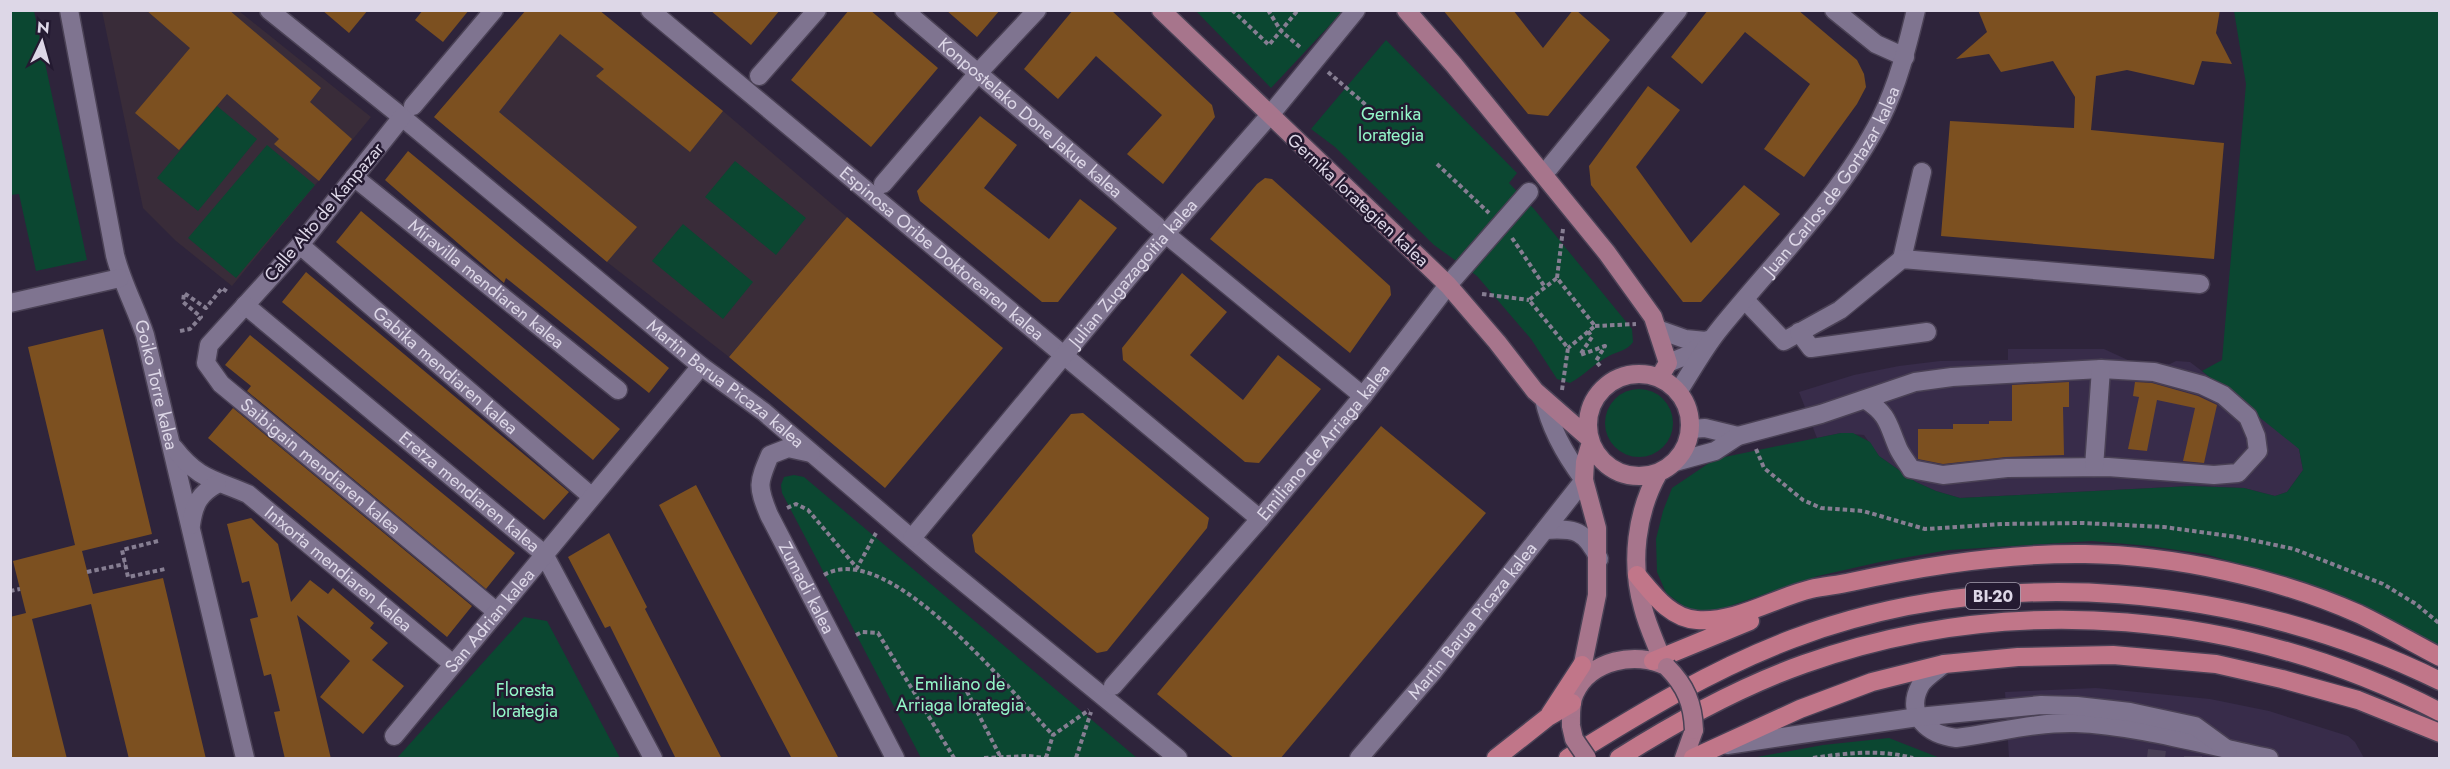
<svg xmlns="http://www.w3.org/2000/svg" width="2450" height="769" viewBox="0 0 2450 769" font-family="Jost,sans-serif">
<rect width="100%" height="100%" fill="#2e243b"/>
<path fill="#382c4a" d="M 2008,349 L 2104,349 L 2130,361 L 2170,364 L 2176,361 L 2190,362 L 2286,435 L 2299,449 L 2303,470 L 2287,492 L 2275,496 L 2244,488 L 2191,486 L 1960,498 L 1936,491 L 1916,482 L 1879,456 L 1864,435 L 1841,433 L 1817,438 L 1799,392 L 1854,375 L 1899,366 L 1940,361 L 2008,360 Z
M 2096,688 L 2210,699 L 2269,711 L 2348,736 L 2355,742 L 2364,758 L 2009,758 L 2005,692 Z"/>
<path fill="#392c39" d="M 102,11 L 239,11 L 371,117 L 232,286 L 176,241 L 143,208 Z
M 526,11 L 599,11 L 723,111 L 847,217 L 729,357 L 607,262 L 434,117 Z"/>
<path fill="#0b4731" d="M 10,11 L 34,11 L 87,260 L 36,271 L 19,194 L 11,195 Z
M 1196,11 L 1343,11 L 1271,88 Z
M 2234,11 L 2439,11 L 2439,648 L 2374,610 L 2325,589 L 2205,554 L 2149,546 L 2092,541 L 1949,550 L 1880,562 L 1818,576 L 1709,613 L 1689,610 L 1666,593 L 1657,572 L 1656,539 L 1663,511 L 1672,488 L 1715,459 L 1841,433 L 1853,433 L 1870,442 L 1879,456 L 1916,482 L 1936,491 L 1960,498 L 2191,486 L 2244,488 L 2275,496 L 2287,492 L 2303,470 L 2299,449 L 2202,371 L 2222,360 L 2246,84 Z
M 1386,40 L 1517,173 L 1509,183 L 1534,209 L 1632,329 L 1633,342 C 1627,351 1618,351 1609,356 C 1594,363 1584,376 1570,383 L 1557,379 L 1531,339 L 1477,276 L 1434,245 L 1335,147 L 1311,129 Z
M 217,106 L 257,139 L 198,211 L 157,178 Z
M 267,145 L 315,185 L 236,278 L 188,238 Z
M 735,161 L 806,218 L 776,255 L 705,197 Z
M 683,224 L 753,282 L 723,319 L 652,261 Z
M1605 423a34 34 0 1 1 68 0a34 34 0 1 1-68 0Z
M 794,475 L 804,477 L 1137,758 L 921,758 L 782,493 L 781,485 L 784,477 Z
M 524,617 L 547,621 L 620,758 L 397,758 Z
M 1889,738 L 1940,758 L 1752,758 L 1823,745 Z"/>
<path fill="#7c5020" d="M 146,10 L 229,10 L 321,88 L 310,102 L 352,139 L 319,181 L 274,144 L 279,139 L 227,94 L 179,150 L 135,113 L 190,48 Z
M 322,10 L 368,10 L 349,33 Z
M 423,10 L 469,10 L 443,42 L 415,20 Z
M 526,10 L 599,10 L 723,111 L 690,152 L 596,76 L 604,69 L 560,34 L 499,112 L 637,227 L 607,262 L 434,117 Z
M 710,10 L 780,10 L 751,45 Z
M 849,10 L 870,10 L 938,68 L 871,147 L 791,80 Z
M 946,10 L 1000,10 L 977,37 Z
M 1073,10 L 1111,10 L 1212,105 L 1215,117 L 1163,184 L 1127,154 L 1162,115 L 1096,56 L 1058,99 L 1024,69 Z
M 1443,10 L 1513,10 L 1543,48 L 1573,10 L 1576,10 L 1610,40 L 1548,116 L 1528,114 Z
M 1708,10 L 1798,10 L 1857,60 L 1864,74 L 1866,87 L 1857,104 L 1804,177 L 1764,149 L 1810,84 L 1745,32 L 1702,84 L 1671,57 Z
M 1978,10 L 2220,10 L 2216,33 L 2232,64 L 2202,61 L 2194,85 L 2127,70 L 2096,76 L 2091,130 L 2224,143 L 2214,259 L 1941,236 L 1950,121 L 2074,128 L 2075,97 L 2053,61 L 2001,72 L 1989,54 L 1956,59 L 1987,32 Z
M 1648,86 L 1680,110 L 1636,167 L 1691,243 L 1744,185 L 1780,214 L 1701,302 L 1683,302 L 1591,185 L 1589,166 Z
M 980,116 L 1017,145 L 984,188 L 1049,239 L 1080,199 L 1117,228 L 1058,302 L 1042,302 L 920,201 L 917,191 Z
M 408,151 L 669,368 L 649,393 L 506,278 L 504,283 L 385,180 Z
M 1265,178 L 1272,179 L 1390,286 L 1391,295 L 1350,353 L 1210,239 L 1257,184 Z
M 361,211 L 620,429 L 593,460 L 336,242 Z
M 847,217 L 1003,348 L 885,488 L 729,357 Z
M 306,272 L 569,492 L 544,520 L 282,302 Z
M 1182,273 L 1227,312 L 1190,355 L 1243,400 L 1278,355 L 1321,389 L 1259,463 L 1245,462 L 1123,360 L 1122,348 Z
M 103,329 L 152,534 L 82,551 L 93,594 L 163,578 L 206,759 L 129,759 L 91,604 L 32,619 L 67,759 L 10,759 L 10,617 L 26,613 L 13,561 L 75,545 L 28,347 Z
M 250,335 L 515,553 L 486,589 L 247,391 L 251,386 L 225,365 Z
M 2069,382 L 2069,407 L 2063,407 L 2064,455 L 2006,457 L 1943,464 L 1918,459 L 1918,429 L 1953,429 L 1953,424 L 1989,424 L 1989,421 L 2012,421 L 2012,385 Z
M 2135,382 L 2152,383 L 2198,396 L 2217,405 L 2204,463 L 2183,461 L 2195,408 L 2157,400 L 2147,451 L 2128,449 L 2139,397 L 2133,396 Z
M 233,408 L 472,606 L 447,637 L 208,438 Z
M 1083,413 L 1209,518 L 1207,528 L 1107,651 L 1097,653 L 975,552 L 972,535 L 1071,414 Z
M 1381,426 L 1486,513 L 1280,759 L 1235,759 L 1157,694 Z
M 696,485 L 839,759 L 792,759 L 659,505 Z
M 251,518 L 278,544 L 291,602 L 310,580 L 328,594 L 333,588 L 374,623 L 370,628 L 388,643 L 372,660 L 404,686 L 363,734 L 320,697 L 350,661 L 297,615 L 331,759 L 285,759 L 274,712 L 280,711 L 271,674 L 264,676 L 250,619 L 258,617 L 249,581 L 242,583 L 227,524 Z
M 609,533 L 647,607 L 645,609 L 722,759 L 676,759 L 610,626 L 605,628 L 568,557 Z"/>
<g fill="none" stroke-linecap="round" stroke-linejoin="round">
<path stroke="#483f55" stroke-width="18" stroke-dasharray="18 9" stroke-linecap="butt" d="M 2156,758 L 2157,750
M 2193,758 L 2193,756"/>
<defs>
<g id="minor">
<path id="s1" d="M 69,10 L 115,255 C 122,283 136,308 145,335 L 245,758"/>
<path id="s2" d="M 269,10 L 402,117 L 701,366 L 764,412 L 939,562 L 1178,758"/>
<path id="s3" d="M 650,10 L 1260,519"/>
<path id="s4" d="M 904,10 L 1157,226"/>
<path d="M 1834,10 L 1876,44 L 1905,57"/>
<path d="M 759,76 L 817,10"/>
<path d="M 413,106 L 494,10"/>
<path id="s5" d="M 402,117 L 300,245 L 209,345 L 206,363 L 221,384 L 497,612"/>
<path d="M 1549,168 L 1678,10"/>
<path id="s6" d="M 354,177 L 618,390"/>
<path d="M 883,184 L 979,72 L 1037,10"/>
<path d="M 1173,240 L 1363,396"/>
<path id="s7" d="M 300,245 L 591,496"/>
<path d="M 1902,259 L 1922,172"/>
<path d="M 1745,300 L 1784,341 L 1840,310 L 1902,259 L 2200,284"/>
<path d="M 10,303 L 120,278"/>
<path id="s8" d="M 245,305 L 544,554 L 653,758"/>
<path d="M 1657,329 L 1685,339 L 1706,341"/>
<path d="M 1799,332 L 1811,348 L 1927,332"/>
<path d="M 1668,363 L 1688,355 L 1708,340"/>
<path id="s9" d="M 1678,392 C 1691,372 1703,350 1718,331 C 1772,264 1842,195 1881,118 C 1898,84 1907,47 1916,10"/>
<path d="M 1691,429 L 1705,428 L 1738,436"/>
<path id="s10" d="M 174,448 C 199,480 214,479 248,494 L 453,664"/>
<path id="s11" d="M 811,453 L 788,448 L 770,455 C 758,483 757,486 769,515 L 895,758"/>
<path d="M 1675,462 L 1715,451 L 1738,436 L 1821,414 L 1915,382 L 1952,377 L 2101,369 L 2154,372 L 2202,385 L 2223,395 L 2248,417 L 2256,436 L 2258,451 L 2238,473 L 2214,475 L 2108,467 L 2007,468 L 1943,475 L 1911,469 C 1907,462 1901,455 1898,448 C 1888,425 1889,415 1866,400"/>
<path d="M 2094,467 L 2101,369"/>
<path d="M 191,525 C 194,504 199,494 217,484"/>
<path d="M 1545,530 C 1575,528 1585,530 1599,559"/>
<path id="s12" d="M 912,538 L 1148,254 L 1270,115 L 1356,10"/>
<path d="M 1944,664 C 1937,670 1924,678 1920,686 C 1904,716 1930,735 1956,738 C 1996,733 2035,722 2075,723 C 2136,725 2208,746 2269,758"/>
<path id="s13" d="M 1113,686 L 1260,519 L 1363,396 L 1448,285 L 1529,192"/>
<path id="s14" d="M 394,736 L 701,366"/>
<path d="M 1727,745 L 1918,717 L 2041,705 L 2077,706 L 2130,712 L 2195,726 L 2228,750"/>
<path id="s15" d="M 1359,758 L 1432,673 L 1584,480 C 1566,456 1550,428 1544,399"/>
</g>
<path id="major" d="M 1161,10 L 1448,285 L 1497,342 L 1535,391 L 1590,439
M 1406,10 L 1454,65 L 1607,253 L 1653,317 L 1668,363 L 1659,378
M1588 425a51 51 0 1 1 102 0a51 51 0 1 1-102 0Z
M 1659,472 C 1636,512 1630,563 1643,608 C 1648,628 1657,645 1664,665
M 1580,678 L 1597,595 L 1597,528 L 1584,480 L 1585,462 L 1591,442
M 1571,726 C 1571,715 1570,703 1575,693 C 1590,660 1636,651 1666,666
M 1684,758 L 1694,730"/>
<path id="highway" d="M 1637,575 C 1654,595 1670,618 1697,620 C 1736,623 1774,598 1811,589 C 1824,586 1838,585 1851,582 C 1928,565 2006,553 2085,554 C 2174,555 2278,578 2359,614 C 2386,627 2413,643 2440,657
M 1653,661 L 1750,621
M 1550,714 L 1582,665
M 1496,758 L 1548,717 L 1572,703
M 1568,758 C 1640,713 1713,669 1792,639 C 1999,561 2243,584 2440,681
M 1619,758 C 1676,722 1739,687 1804,664 C 2012,590 2244,611 2440,712
M 1693,758 L 1800,709 L 1872,682 L 1944,664 L 2018,657 L 2113,655 L 2216,664 L 2282,679 L 2358,700 L 2440,733"/>
</defs>
<use href="#minor" stroke="#4a4155" stroke-width="21"/>
<use href="#major" stroke="#4a4155" stroke-width="21"/>
<use href="#highway" stroke="#4a4155" stroke-width="21"/>
<path stroke="#867e92" stroke-width="4" stroke-dasharray="4.5 3" stroke-linecap="butt" d="M 1232,10 L 1269,45 L 1298,10
M 1268,10 L 1281,31 L 1301,48
M 1328,72 L 1381,118
M 1437,164 L 1489,213
M 1512,238 L 1545,287
M 1557,278 L 1563,229
M 1482,294 L 1529,300
M 1595,326 L 1636,324
M 180,331 L 190,329 L 201,317 L 183,302 L 184,293 L 206,308 L 222,288 L 229,293
M 1588,331 L 1592,337 L 1580,355 L 1605,346 L 1596,361 L 1600,366
M 1562,390 L 1568,348 L 1529,300 L 1557,278 L 1595,326 L 1568,348
M 1756,449 L 1764,468 L 1803,500 L 1821,508 L 1863,511 L 1925,529 L 2002,524 L 2082,523 L 2164,527 L 2237,537 L 2294,549 L 2383,584 L 2416,604 L 2440,624
M 787,508 L 796,504 L 808,510 L 857,568 L 876,533
M 158,541 L 122,550 L 128,577 L 165,569
M 87,572 L 125,564
M 824,575 C 889,537 1012,694 1053,735
M 10,591 L 20,589
M 856,635 L 862,632 L 878,633 L 954,758
M 960,678 L 1001,758
M 984,758 L 1028,756 L 1046,758
M 1046,758 L 1053,735 L 1089,710
M 1076,758 L 1091,712
M 1813,758 C 1847,753 1879,749 1913,758"/>
<use href="#minor" stroke="#7f7490" stroke-width="18"/>
<use href="#major" stroke="#a7758c" stroke-width="18"/>
<use href="#highway" stroke="#c17689" stroke-width="18"/>
<defs>
<path id="major-bridge" d="M 1667,667 C 1686,686 1693,704 1694,730
M 1571,726 L 1574,739 L 1587,758"/>
</defs>
<use href="#major-bridge" stroke="#4a4155" stroke-width="21" stroke-linecap="butt"/>
<use href="#major-bridge" stroke="#a7758c" stroke-width="18"/>
</g>
<g text-anchor="middle" stroke-width="5" stroke-linejoin="round" paint-order="stroke">
<rect fill="#241a31" stroke="#a69eb0" stroke-width="1.5" x="1966" y="583" width="54" height="26" rx="4.5"/>
<g font-size="16" font-weight="bold" fill="#ddd7e7">
<text x="1993" y="602">BI-20</text>
</g>
<g font-size="18" fill="#94f8c9" stroke="#241a31">
<text x="1391" y="120">Gernika<tspan x="1391" dy="21">lorategia</tspan></text>
<text x="960" y="690">Emiliano de<tspan x="960" dy="21">Arriaga lorategia</tspan></text>
<text x="525" y="696">Floresta<tspan x="525" dy="21">lorategia</tspan></text>
</g>
<g font-size="18" fill="#ddd7e7" stroke="#241a31">
<text dy="6" stroke="none"><textPath href="#s4" startOffset="166">Konpostelako Done Jakue kalea</textPath></text>
<text dy="6" stroke="none"><textPath href="#s9" startOffset="262">Juan Carlos de Gortazar kalea</textPath></text>
<text transform="translate(1358 200) rotate(43)" y="6">Gernika lorategien kalea</text>
<text transform="translate(324 212) rotate(-50)" y="6">Calle Alto de Kanpazar</text>
<text dy="6" stroke="none"><textPath href="#s3" startOffset="380">Espinosa Oribe Doktorearen kalea</textPath></text>
<text dy="6" stroke="none"><textPath href="#s12" startOffset="345">Julian Zugazagoitia kalea</textPath></text>
<text dy="6" stroke="none"><textPath href="#s6" startOffset="170">Miravilla mendiaren kalea</textPath></text>
<text dy="6" stroke="none"><textPath href="#s7" startOffset="192">Gabika mendiaren kalea</textPath></text>
<text dy="6" stroke="none"><textPath href="#s2" startOffset="590">Martin Barua Picaza kalea</textPath></text>
<text dy="6" stroke="none"><textPath href="#s1" startOffset="386">Goiko Torre kalea</textPath></text>
<text dy="6" stroke="none"><textPath href="#s13" startOffset="322">Emiliano de Arriaga kalea</textPath></text>
<text dy="6" stroke="none"><textPath href="#s5" startOffset="472">Saibigain mendiaren kalea</textPath></text>
<text dy="6" stroke="none"><textPath href="#s8" startOffset="292">Eretza mendiaren kalea</textPath></text>
<text dy="6" stroke="none"><textPath href="#s10" startOffset="206">Intxorta mendiaren kalea</textPath></text>
<text dy="6" stroke="none"><textPath href="#s11" startOffset="188">Zumadi kalea</textPath></text>
<text dy="6" stroke="none"><textPath href="#s14" startOffset="150">San Adrian kalea</textPath></text>
<text dy="6" stroke="none"><textPath href="#s15" startOffset="178">Martin Barua Picaza kalea</textPath></text>
</g>
</g>
<rect width="2450" height="769" fill="none" stroke="#ddd7e7" stroke-width="24"/>
<g transform="translate(42 42) rotate(5)" stroke="#241a31" stroke-width="4.5" paint-order="stroke">
<path d="M0-4.5L10 22L0 15L-10 22Z" fill="#ddd7e7"/>
<text y="-9" font-size="16" font-weight="bold" text-anchor="middle" fill="#ddd7e7">N</text>
</g>
</svg>
